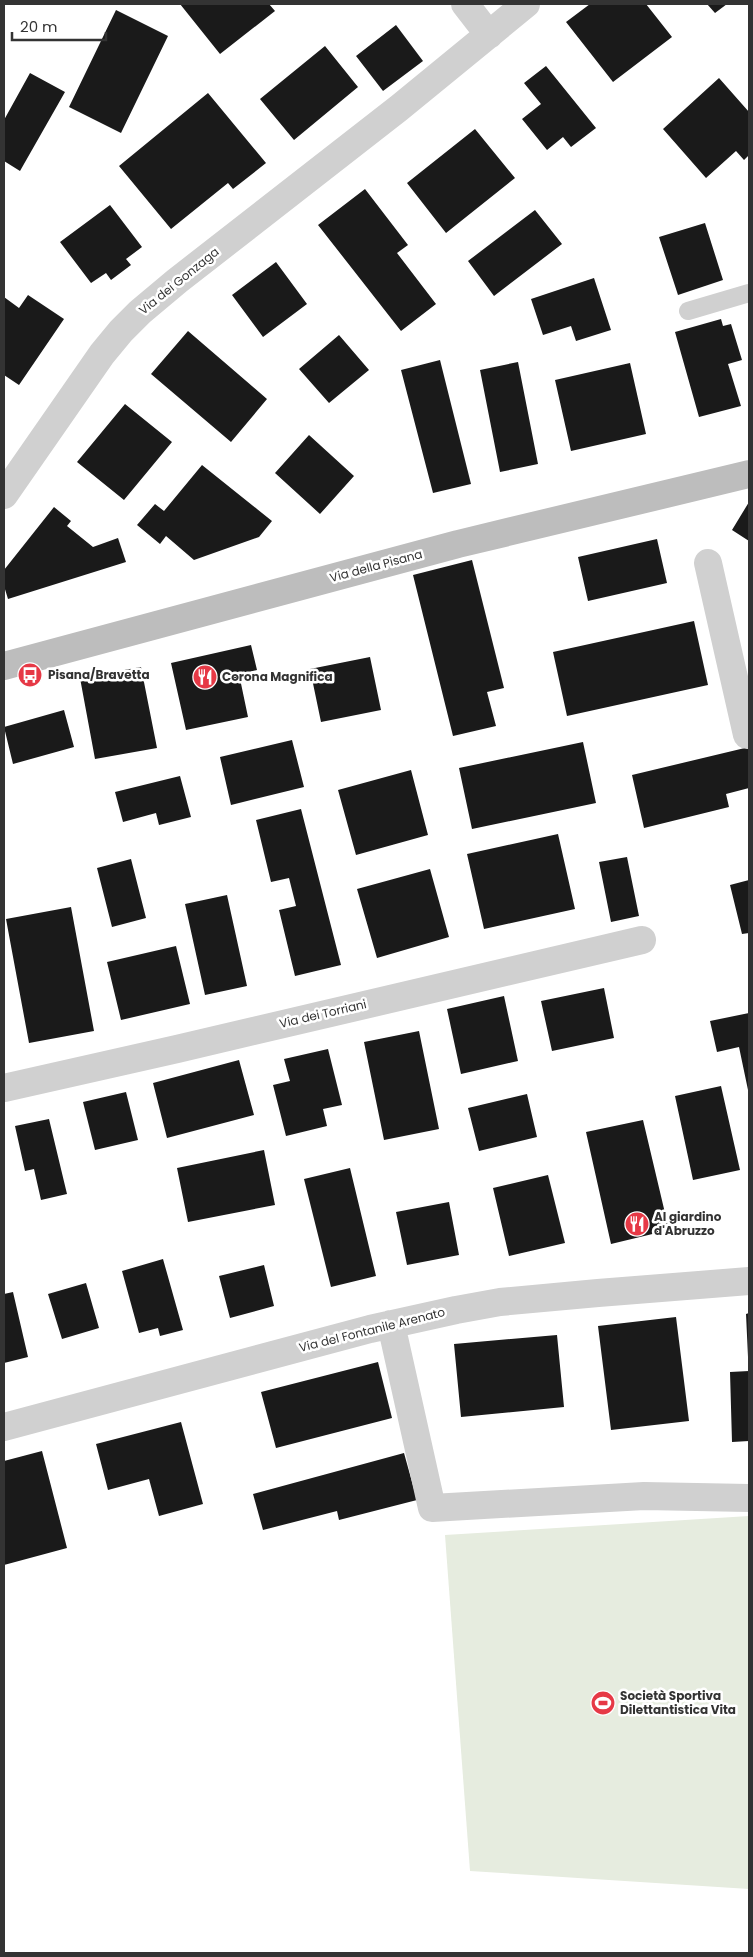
<svg xmlns="http://www.w3.org/2000/svg" width="753" height="1957" viewBox="0 0 753 1957" font-family="Poppins,sans-serif">
<rect width="100%" height="100%" fill="#fff"/>
<path fill="#e6ecdf" d="M 749,1516 L 749,1889 L 470,1871 L 445,1535 Z"/>
<path fill="#1a1a1a" d="M 180,4 L 269,4 L 275,11 L 220,54 Z
M 590,4 L 646,4 L 672,37 L 613,82 L 566,22 Z
M 707,4 L 727,4 L 715,13 Z
M 116,10 L 168,36 L 121,133 L 69,107 Z
M 396,25 L 423,61 L 383,91 L 356,56 Z
M 325,46 L 358,87 L 294,140 L 260,99 Z
M 546,66 L 596,128 L 571,147 L 563,137 L 547,150 L 522,119 L 541,104 L 524,83 Z
M 30,73 L 65,92 L 20,171 L 4,161 L 4,120 Z
M 719,78 L 749,112 L 749,155 L 744,160 L 736,151 L 706,178 L 663,129 Z
M 208,93 L 266,163 L 233,189 L 228,183 L 171,229 L 119,166 Z
M 475,129 L 515,178 L 446,233 L 407,183 Z
M 365,189 L 408,245 L 397,253 L 436,304 L 401,331 L 318,225 Z
M 110,205 L 142,247 L 126,259 L 131,265 L 111,280 L 106,273 L 91,283 L 60,242 Z
M 535,210 L 562,244 L 494,296 L 468,261 Z
M 705,223 L 723,280 L 678,295 L 659,237 Z
M 276,262 L 307,304 L 263,337 L 232,295 Z
M 594,278 L 611,330 L 576,341 L 571,326 L 543,335 L 531,299 Z
M 28,295 L 64,319 L 19,385 L 4,375 L 4,297 L 19,308 Z
M 721,319 L 723,326 L 731,324 L 742,360 L 728,364 L 741,406 L 699,417 L 675,332 Z
M 188,331 L 267,399 L 231,442 L 151,374 Z
M 339,335 L 369,370 L 329,403 L 299,369 Z
M 440,360 L 471,484 L 433,493 L 401,370 Z
M 518,362 L 538,464 L 500,472 L 480,370 Z
M 630,363 L 646,434 L 571,451 L 555,380 Z
M 125,404 L 172,442 L 124,500 L 77,462 Z
M 309,435 L 354,476 L 320,514 L 275,473 Z
M 202,465 L 272,521 L 259,537 L 194,560 L 166,536 L 160,544 L 137,525 L 155,504 L 164,511 Z
M 749,502 L 749,541 L 732,530 Z
M 54,507 L 71,521 L 67,526 L 93,547 L 118,538 L 126,562 L 8,599 L 4,586 L 4,570 Z
M 657,539 L 667,583 L 588,601 L 578,557 Z
M 472,560 L 504,688 L 487,692 L 496,726 L 453,736 L 413,575 Z
M 694,621 L 708,685 L 567,716 L 553,652 Z
M 251,645 L 257,670 L 239,674 L 248,717 L 186,730 L 171,663 Z
M 370,657 L 381,710 L 321,722 L 310,669 Z
M 141,667 L 157,748 L 95,759 L 80,678 Z
M 64,710 L 74,747 L 13,764 L 4,727 Z
M 292,740 L 304,787 L 231,805 L 220,757 Z
M 583,742 L 596,803 L 472,829 L 459,768 Z
M 749,747 L 749,788 L 726,794 L 729,807 L 644,828 L 632,775 Z
M 411,770 L 428,835 L 356,855 L 338,790 Z
M 180,776 L 191,817 L 159,825 L 156,813 L 123,822 L 115,792 Z
M 301,809 L 341,965 L 295,976 L 279,910 L 296,906 L 289,878 L 271,882 L 256,820 Z
M 558,834 L 575,909 L 484,929 L 467,854 Z
M 627,857 L 639,916 L 611,922 L 599,862 Z
M 131,859 L 146,918 L 112,927 L 97,868 Z
M 430,869 L 449,937 L 377,958 L 357,889 Z
M 749,880 L 749,933 L 742,934 L 730,885 Z
M 227,895 L 247,986 L 205,995 L 185,904 Z
M 71,907 L 94,1031 L 29,1043 L 6,919 Z
M 176,946 L 190,1004 L 121,1020 L 107,962 Z
M 604,988 L 614,1038 L 552,1051 L 541,1001 Z
M 504,996 L 518,1061 L 461,1074 L 447,1009 Z
M 749,1013 L 749,1090 L 748,1090 L 739,1047 L 717,1052 L 710,1021 Z
M 419,1031 L 439,1129 L 384,1140 L 364,1042 Z
M 328,1049 L 342,1105 L 323,1109 L 327,1126 L 286,1136 L 273,1085 L 290,1081 L 284,1059 Z
M 239,1060 L 254,1115 L 167,1138 L 153,1083 Z
M 721,1086 L 740,1170 L 693,1180 L 675,1096 Z
M 126,1092 L 138,1140 L 95,1150 L 83,1102 Z
M 527,1094 L 537,1137 L 479,1151 L 468,1108 Z
M 49,1119 L 67,1194 L 41,1200 L 34,1169 L 25,1171 L 15,1126 Z
M 643,1120 L 669,1230 L 611,1244 L 586,1132 Z
M 264,1150 L 275,1205 L 188,1222 L 177,1168 Z
M 350,1168 L 376,1276 L 331,1287 L 304,1179 Z
M 548,1175 L 565,1243 L 509,1256 L 493,1188 Z
M 449,1202 L 459,1255 L 407,1265 L 396,1212 Z
M 163,1259 L 183,1330 L 160,1336 L 158,1328 L 139,1333 L 122,1271 Z
M 264,1265 L 274,1306 L 230,1318 L 219,1276 Z
M 86,1283 L 99,1328 L 62,1339 L 48,1294 Z
M 13,1292 L 28,1357 L 4,1363 L 4,1294 Z
M 749,1313 L 749,1357 L 748,1357 L 746,1314 Z
M 676,1317 L 689,1421 L 611,1430 L 598,1326 Z
M 557,1335 L 564,1407 L 461,1417 L 454,1344 Z
M 378,1362 L 392,1418 L 276,1448 L 261,1392 Z
M 749,1371 L 749,1441 L 732,1442 L 730,1372 Z
M 181,1422 L 203,1504 L 159,1516 L 149,1479 L 108,1490 L 96,1444 Z
M 42,1451 L 67,1548 L 4,1565 L 4,1461 Z
M 404,1453 L 417,1500 L 339,1520 L 337,1511 L 263,1530 L 253,1494 Z"/>
<g fill="none" stroke-linecap="round" stroke-linejoin="round">
<path stroke="#d0d0d0" stroke-width="18" d="M 688,311 L 749,293"/>
<path stroke="#d0d0d0" stroke-width="28" d="M 465,4 L 489,35
M 4,495 L 102,354 L 121,331 L 140,312 L 177,281 L 399,108 L 526,4
M 708,563 L 747,735 L 749,735
M 4,1088 L 177,1049 L 642,940
M 391,1324 L 432,1508 L 644,1496 L 749,1498
M 4,1427 L 370,1329 L 456,1310 L 500,1302 L 598,1293 L 749,1281"/>
<path stroke="#bdbdbd" stroke-width="28" d="M 4,666 L 458,544 L 749,474"/>
</g>
<defs>
<symbol id="bus-disc" viewBox="-11 -11 22 22"><circle r="9.5" fill="#e63946" stroke="#fff"/><path d="M-5-6H5V4H4V6H2V4H-2V6H-4V4H-5ZM-3.5-4V0h7V-4ZM-3.5 1.2v1.5H-2V1.2ZM2 1.2v1.5H3.5V1.2Z" fill="#fff"/></symbol>
<symbol id="restaurant-disc" viewBox="-11 -11 22 22"><circle r="9.5" fill="#e63946" stroke="#fff"/><path d="M-5-6h1v4h1v-4h1v4h1v-4h1v5L-1.5 .5V6h-2V.5L-5-1ZM5-6V6H3V1.5H1.5Q1.5-4 5-6Z" fill="#fff"/></symbol>
<symbol id="stadium-disc" viewBox="-11 -11 22 22"><circle r="9.5" fill="#e63946" stroke="#fff"/><path d="M0-5a6.5 5 0 1 0 0 10a6.5 5 0 1 0 0-10ZM-3.5-1.8h7v3.6h-7Z" fill="#fff"/></symbol>
</defs>
<g fill-rule="evenodd">
<use href="#bus-disc" x="16" y="661" width="28" height="28"/>
<use href="#restaurant-disc" x="191" y="663" width="28" height="28"/>
<use href="#restaurant-disc" x="623" y="1210" width="28" height="28"/>
<use href="#stadium-disc" x="589" y="1689" width="28" height="28"/>
</g>
<g text-anchor="middle" stroke-width="5" stroke-linejoin="round" paint-order="stroke">
<g font-size="12" fill="#333" stroke="#fff">
<text transform="translate(179 281) rotate(-39)" y="4">Via dei Gonzaga</text>
<text transform="translate(376 566) rotate(-15)" y="4">Via della Pisana</text>
<text transform="translate(323 1014) rotate(-13)" y="4">Via dei Torriani</text>
<text transform="translate(372 1330) rotate(-14)" y="4">Via del Fontanile Arenato</text>
</g>
<g font-size="12" font-weight="bold" fill="#333" stroke="#fff" text-anchor="start">
<text x="48" y="679">Pisana/Bravetta</text>
<text x="222" y="681">Corona Magnifica</text>
<text x="654" y="1221">Al giardino<tspan x="654" dy="14">d'Abruzzo</tspan></text>
<text x="620" y="1700">Società Sportiva<tspan x="620" dy="14">Dilettantistica Vita</tspan></text>
</g>
</g>
<rect width="753" height="1957" fill="none" stroke="#333333" stroke-width="10"/>
<path d="M12 32v8h94v-8" fill="none" stroke="#333333" stroke-width="2.5"/>
<text x="20" y="32" font-size="15" fill="#333333" stroke="#ffffff" stroke-width="4" paint-order="stroke">20 m</text>
</svg>
